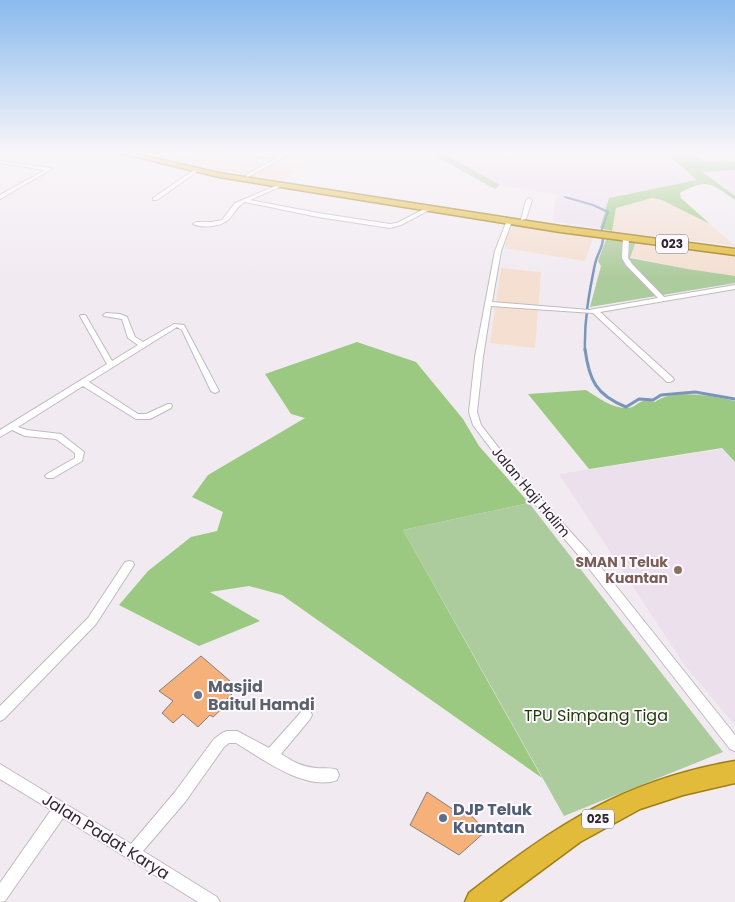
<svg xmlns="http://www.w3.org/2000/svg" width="735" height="902" viewBox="0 0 735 902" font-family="Poppins,sans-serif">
<rect width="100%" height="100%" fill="#f1ebf1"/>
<path fill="#f4dfd1" d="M 139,152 L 193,152 L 191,155 L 302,167 L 282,180 L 206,168 Z
M 652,198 L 662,200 L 710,224 L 735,246 L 612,231 L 616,208 Z
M 514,223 L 594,236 L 585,261 L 505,248 L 505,238 Z
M 636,241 L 735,254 L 735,276 L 688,269 L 630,257 Z
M 501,268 L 541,272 L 535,348 L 490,343 Z"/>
<path fill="#ece0ed" d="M 441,152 L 665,152 L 698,180 L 609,198 L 600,228 L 553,221 L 556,195 L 500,185 Z
M 735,170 L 735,196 L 701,172 Z
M 722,449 L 735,463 L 735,725 L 685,666 L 559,474 Z"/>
<path fill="#adcc9d" d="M 428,152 L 441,152 L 500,185 L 495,189 Z
M 607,237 L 636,241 L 630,258 L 688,269 L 735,276 L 735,283 L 590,307 L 601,266 L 598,261 Z
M 529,503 L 723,752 L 564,816 L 403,530 Z"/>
<path fill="#9cc982" d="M 665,152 L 690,152 L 704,161 L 735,162 L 735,170 L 702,172 L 735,196 L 735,200 C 711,183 707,178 680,193 L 681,198 L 710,224 L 662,200 L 652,198 L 616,208 L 612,231 L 600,228 L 609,198 L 697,180 Z
M 357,342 L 416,362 L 463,419 L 479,446 L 529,503 L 403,530 L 542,778 L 282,595 L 249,586 L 210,592 L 260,621 L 199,646 L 119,605 L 148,571 L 191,537 L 217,531 L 223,512 L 192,497 L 208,475 L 305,418 L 291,414 L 265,374 Z
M 586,390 C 597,397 612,408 626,408 C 639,408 636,397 655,402 C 672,388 715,396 735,401 L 735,462 L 722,448 L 589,469 L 528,394 Z"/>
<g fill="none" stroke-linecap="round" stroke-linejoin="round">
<path stroke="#7996ba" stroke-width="2" d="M 565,197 L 593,205 L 608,212 L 602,229 L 603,239"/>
<path stroke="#7996ba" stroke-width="2.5" d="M 585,351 C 584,321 589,293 595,264 C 597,254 603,248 603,238"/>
<path stroke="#7996ba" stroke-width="3" d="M 585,349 C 589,380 596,395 626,407 L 639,399 L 653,400 L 661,395 L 695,392 L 735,399"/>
</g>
<path fill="#f5b179" stroke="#857e7a" d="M 201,656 L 238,688 L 226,700 L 228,703 L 213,717 L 210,715 L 198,727 L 183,714 L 173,723 L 162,713 L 173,701 L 159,691 Z
M 427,792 L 454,810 L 460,804 L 486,831 L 459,855 L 410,825 Z"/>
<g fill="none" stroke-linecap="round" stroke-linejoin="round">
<defs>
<path id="minor" d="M 222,152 C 240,150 260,156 278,155 C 284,155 288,151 293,152 L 248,177 L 246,176 L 246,175 L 277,158 L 224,153 Z
M 0,161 L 50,168 L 52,169 L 0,199 L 0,195 L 45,170 L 0,163 Z
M 194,170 L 198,171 L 157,200 L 153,200 L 153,198 Z
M 280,184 L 282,185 L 282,186 L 250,200 L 318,213 L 390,224 L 397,223 L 428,207 L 433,208 L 401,225 L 390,228 L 318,217 L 245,202 C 235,207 233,218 225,222 C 217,227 201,228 193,224 L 196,222 L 212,222 L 222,220 L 235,203 Z
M 529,198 L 532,200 L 526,219 L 521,220 L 526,200 Z
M 507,220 L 512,221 L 501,251 L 492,302 L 589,310 L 658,298 L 626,265 L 622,258 L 623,238 L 626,236 L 629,238 L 628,258 L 632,264 L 664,297 L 735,285 L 735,289 L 600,312 L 673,378 L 674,380 L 670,382 L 667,382 L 593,313 L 491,306 L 483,357 L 477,412 L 481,425 L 522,478 L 588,551 L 735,735 L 735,751 L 730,749 L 580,557 L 516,482 L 473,425 L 469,412 L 475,357 L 495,251 Z
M 106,313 L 120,314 L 127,317 L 135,337 L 143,342 L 174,324 L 184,325 L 219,391 L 215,393 L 211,391 L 182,330 L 177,327 L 89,382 L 138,414 L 146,414 L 168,404 L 171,404 L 172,406 L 171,408 L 150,419 L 136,419 L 83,386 L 18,427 L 27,430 L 61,434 L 84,452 L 82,461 L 53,478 L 47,478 L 45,476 L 47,474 L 75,458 L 75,453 L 56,439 L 25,436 L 12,430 L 0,437 L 0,430 L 107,364 L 80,316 L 81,315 L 85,315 L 86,316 L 112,361 L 138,345 L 128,338 L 122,319 L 104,316 L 103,315 Z
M 129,561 L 133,562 L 134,565 L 96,624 L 4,719 L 0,721 L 0,706 L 88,618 L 125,562 Z
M 306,709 L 310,711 L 312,715 L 310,719 L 281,754 C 292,761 302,767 316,768 C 323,769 330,767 337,770 L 339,775 L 337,780 C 306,792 261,758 236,743 L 229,743 L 224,747 L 185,802 L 143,851 L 217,897 L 220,902 L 198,902 L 63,818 L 5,901 L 0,902 L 0,883 L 51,810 L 0,779 L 0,764 L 131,844 L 175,792 L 214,739 L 222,733 L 227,731 L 237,731 L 269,748 L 302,711 Z"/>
<path id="trunk" d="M 116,152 L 128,152 L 219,173 L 560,226 L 735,249 L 735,255 L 560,232 L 219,177 Z
M 735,761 L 735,783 L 683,795 L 640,809 L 580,842 L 499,902 L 465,902 L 469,893 C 556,825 624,780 735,761 Z"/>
</defs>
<use href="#minor" stroke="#c0bac0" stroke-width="2"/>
<use href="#trunk" stroke="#9e7d14" stroke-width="3"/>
<use href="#minor" fill="#fff" fill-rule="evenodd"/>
<use href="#trunk" fill="#e3bb3a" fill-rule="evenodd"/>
</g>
<linearGradient id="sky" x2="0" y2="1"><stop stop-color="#89baee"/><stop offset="0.55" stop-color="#f9f6f9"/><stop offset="1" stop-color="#f9f6f9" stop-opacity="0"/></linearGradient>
<rect width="735" height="278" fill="url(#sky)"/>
<circle fill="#8d6e63" stroke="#fef8ff" stroke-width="2" cx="678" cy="570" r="5"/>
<circle fill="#6b7280" stroke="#fef8ff" stroke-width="2" cx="198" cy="695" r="5"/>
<circle fill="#5c6f8a" stroke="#fef8ff" stroke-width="2" cx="443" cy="818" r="5"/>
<g text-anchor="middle" stroke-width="4" stroke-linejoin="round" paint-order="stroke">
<g fill="#fef8ff" stroke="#6a676b" stroke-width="1">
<rect x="656" y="234.5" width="32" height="19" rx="4"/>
<rect x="582" y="809.5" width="32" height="19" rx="4"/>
</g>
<g font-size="12" font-weight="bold" fill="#2b292b">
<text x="672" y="248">023</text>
<text x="598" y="823">025</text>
</g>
<g font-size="14" fill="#2b292b" stroke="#fef8ff">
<text transform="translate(531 492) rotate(50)" y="5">Jalan Haji Halim</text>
</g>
<g font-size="14" font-weight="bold" fill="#785e54" stroke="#fef8ff" text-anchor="end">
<text x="668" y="567">SMAN 1 Teluk<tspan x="668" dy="16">Kuantan</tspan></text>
</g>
<g font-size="16" font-weight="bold" fill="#5b616d" stroke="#fef8ff" text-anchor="start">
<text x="208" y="692">Masjid<tspan x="208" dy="18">Baitul Hamdi</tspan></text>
</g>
<g font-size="16" fill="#1e3b08" stroke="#fef8ff">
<text x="596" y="721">TPU Simpang Tiga</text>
</g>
<g font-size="16" font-weight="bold" fill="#4e5e75" stroke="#fef8ff" text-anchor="start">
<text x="453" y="815">DJP Teluk<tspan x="453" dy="18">Kuantan</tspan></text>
</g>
<g font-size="16" fill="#2b292b" stroke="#fef8ff">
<text transform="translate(106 836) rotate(32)" y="6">Jalan Padat Karya</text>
</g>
</g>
</svg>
